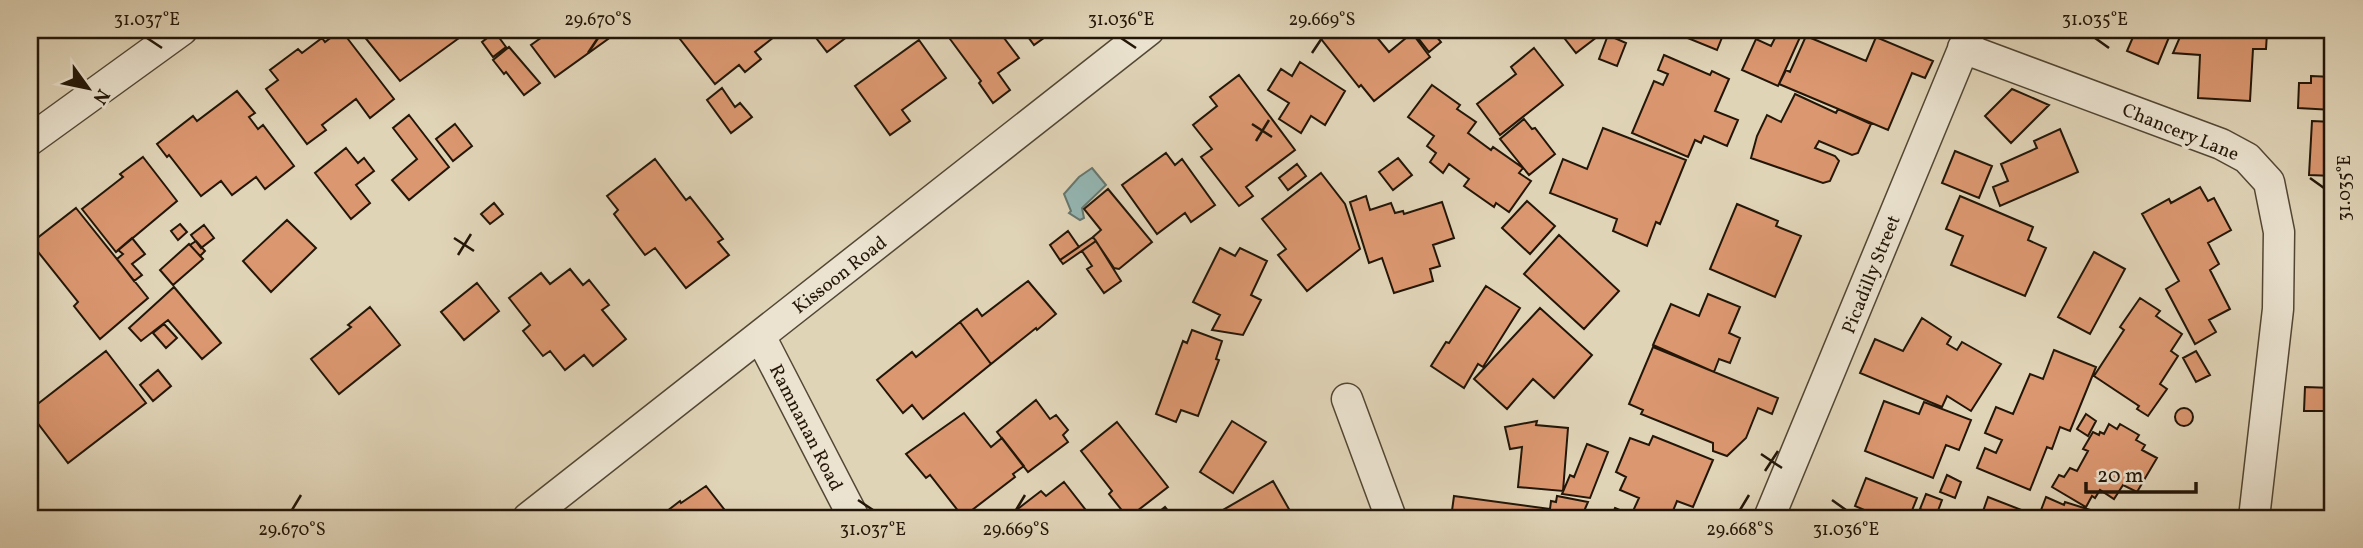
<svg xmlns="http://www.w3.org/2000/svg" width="2363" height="548" viewBox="0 0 2363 548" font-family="Vollkorn,serif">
<rect width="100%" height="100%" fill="#e0d4b7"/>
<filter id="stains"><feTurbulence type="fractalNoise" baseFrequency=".00286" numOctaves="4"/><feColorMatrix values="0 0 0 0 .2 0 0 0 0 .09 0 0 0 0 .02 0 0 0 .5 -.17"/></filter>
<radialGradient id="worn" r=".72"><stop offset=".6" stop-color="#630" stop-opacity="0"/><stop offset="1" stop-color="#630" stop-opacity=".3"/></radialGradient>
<path fill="#94b7b4" stroke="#67776f" stroke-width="2" d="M 1092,168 L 1106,185 L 1082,208 L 1084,218 L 1080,220 L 1069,213 L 1071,211 L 1064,194 L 1079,177 Z"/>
<path fill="#db9770" stroke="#231608" stroke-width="2" d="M 341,30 L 394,99 L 370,118 L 356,99 L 322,125 L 326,130 L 307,144 L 266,89 L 278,80 L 270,70 L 298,49 L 302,53 L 322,38 L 325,42 Z
M 359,30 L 470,30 L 400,81 Z
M 552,30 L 601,30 L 608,39 L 555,77 L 531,45 Z
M 673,30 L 777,30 L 779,33 L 755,52 L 761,59 L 745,72 L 739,65 L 715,84 Z
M 810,30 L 856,30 L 827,52 Z
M 961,30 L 998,30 L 1019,58 L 998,73 L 1010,90 L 993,103 L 979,83 L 981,81 L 950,39 Z
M 1023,30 L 1073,30 L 1060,38 L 1055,30 L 1034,45 Z
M 1314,30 L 1371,30 L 1389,52 L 1412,33 L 1430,57 L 1374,101 L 1361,85 L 1359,87 Z
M 1412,30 L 1431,30 L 1441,42 L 1429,52 Z
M 1558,30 L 1606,30 L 1576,53 Z
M 1668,30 L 1725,30 L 1717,50 Z
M 1779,30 L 1789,30 L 1801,35 L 1778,86 L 1742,70 L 1756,39 L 1771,46 Z
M 2067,30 L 2089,30 L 2086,37 Z
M 2136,30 L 2172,30 L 2158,64 L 2127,51 Z
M 2183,30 L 2276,30 L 2275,33 L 2267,33 L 2266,49 L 2253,49 L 2250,101 L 2198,98 L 2200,55 L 2173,53 Z
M 495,32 L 506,47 L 493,57 L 482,42 Z
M 1608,35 L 1626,43 L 1617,66 L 1599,59 Z
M 1806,36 L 1866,61 L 1876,37 L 1933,61 L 1925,78 L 1912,73 L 1888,130 L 1779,84 L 1786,70 L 1790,72 Z
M 919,40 L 946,78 L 902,110 L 910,121 L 890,135 L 855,86 Z
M 509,47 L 540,83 L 524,95 L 506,72 L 504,74 L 493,60 Z
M 1534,48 L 1563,85 L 1500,135 L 1477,104 L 1516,74 L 1511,67 Z
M 1664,55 L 1710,75 L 1712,71 L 1729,79 L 1715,111 L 1738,120 L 1727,146 L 1704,136 L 1701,143 L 1695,140 L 1688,157 L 1632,133 L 1654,81 L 1663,85 L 1668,74 L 1658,70 Z
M 1300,62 L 1345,91 L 1325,125 L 1311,116 L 1301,133 L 1279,119 L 1289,103 L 1268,90 L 1281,69 L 1292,76 Z
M 1239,75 L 1295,150 L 1246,187 L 1253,196 L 1239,206 L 1201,157 L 1212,149 L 1193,125 L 1217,106 L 1210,97 Z
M 2311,76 L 2333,77 L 2333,110 L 2298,108 L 2299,83 L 2311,83 Z
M 1432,85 L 1460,105 L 1457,109 L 1476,122 L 1468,133 L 1491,150 L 1493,147 L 1523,168 L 1519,173 L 1531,181 L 1509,212 L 1496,203 L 1494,207 L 1464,186 L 1469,179 L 1449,164 L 1443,173 L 1430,162 L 1436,153 L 1427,146 L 1434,136 L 1408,117 Z
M 722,88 L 735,107 L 740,103 L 752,117 L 731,133 L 707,100 Z
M 2012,89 L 2049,105 L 2011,143 L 1985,116 Z
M 237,91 L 255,113 L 249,117 L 258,129 L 263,125 L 294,166 L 265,189 L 256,177 L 232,195 L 221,181 L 201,196 L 169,155 L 167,157 L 157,144 L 193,116 L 197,121 Z
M 1795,94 L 1836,113 L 1838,109 L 1871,124 L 1858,153 L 1852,155 L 1819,141 L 1815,148 L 1835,156 L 1839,161 L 1830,181 L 1823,183 L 1751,158 L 1757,136 L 1767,115 L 1781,122 Z
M 409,115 L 449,167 L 409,200 L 392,180 L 417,159 L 393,128 Z
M 1524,119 L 1532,129 L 1535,128 L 1555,154 L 1529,175 L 1500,139 Z
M 2312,121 L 2333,122 L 2333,176 L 2309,175 Z
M 455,124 L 472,146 L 453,161 L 436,139 Z
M 1603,128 L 1686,160 L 1660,224 L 1656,222 L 1647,246 L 1613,231 L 1617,219 L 1550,193 L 1563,159 L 1587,169 Z
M 2060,129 L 2078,172 L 2000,206 L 1993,187 L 2008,181 L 2001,164 L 2037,148 L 2034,141 Z
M 346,148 L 358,163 L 364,158 L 374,171 L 356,185 L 370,203 L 351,219 L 315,173 Z
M 1955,151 L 1992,166 L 1979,198 L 1942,183 Z
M 1166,153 L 1175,165 L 1182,159 L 1215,205 L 1191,222 L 1185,213 L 1157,234 L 1122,185 Z
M 143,157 L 177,201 L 116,252 L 82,209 L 123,177 L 120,174 Z
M 1398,158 L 1412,175 L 1393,190 L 1379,172 Z
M 655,159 L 686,200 L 690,197 L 723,239 L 718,242 L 729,255 L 686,288 L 655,248 L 645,255 L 614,214 L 618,210 L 607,196 Z
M 1297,164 L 1306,176 L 1288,190 L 1279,178 Z
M 1321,173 L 1345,204 L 1360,249 L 1307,291 L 1278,255 L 1286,249 L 1262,219 Z
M 2200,187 L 2208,201 L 2214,198 L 2231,230 L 2208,243 L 2219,264 L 2210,270 L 2230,309 L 2209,320 L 2216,332 L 2195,344 L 2166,289 L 2179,281 L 2142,214 L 2169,199 L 2171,203 Z
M 1108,189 L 1152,242 L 1119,269 L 1114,268 L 1093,237 L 1101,230 L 1084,209 Z
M 1366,196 L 1370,210 L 1391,203 L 1395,213 L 1403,211 L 1404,214 L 1442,202 L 1454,238 L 1433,245 L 1440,266 L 1430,269 L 1433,281 L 1394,293 L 1382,258 L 1369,263 L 1350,202 Z
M 1960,196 L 2033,227 L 2028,240 L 2046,248 L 2025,296 L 1951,265 L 1963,236 L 1946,229 Z
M 1527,201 L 1555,226 L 1530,254 L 1502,228 Z
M 494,203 L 503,214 L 490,224 L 481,214 Z
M 1737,204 L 1778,221 L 1776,226 L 1801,236 L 1775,297 L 1710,269 Z
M 76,208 L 148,298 L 100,339 L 74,306 L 78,302 L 31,243 Z
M 287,220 L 316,248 L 271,292 L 243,261 Z
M 180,224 L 187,232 L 178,240 L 171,231 Z
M 204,225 L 214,238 L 201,248 L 191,235 Z
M 1068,231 L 1079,247 L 1060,260 L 1050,245 Z
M 1559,235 L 1619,291 L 1584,329 L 1524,274 Z
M 1093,237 L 1096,241 L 1063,264 L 1060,260 Z
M 132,238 L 145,254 L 132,264 L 142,275 L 134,281 L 117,259 L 123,254 L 118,250 Z
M 196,241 L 205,251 L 200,256 L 190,245 Z
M 1096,241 L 1121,281 L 1104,293 L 1087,269 L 1092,266 L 1082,251 Z
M 189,244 L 203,259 L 173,285 L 160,270 Z
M 1220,248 L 1235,256 L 1240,248 L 1267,261 L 1251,295 L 1261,300 L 1243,335 L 1212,330 L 1220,315 L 1193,302 Z
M 2094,252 L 2125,269 L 2090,334 L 2058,317 Z
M 570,269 L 583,285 L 589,280 L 609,305 L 602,310 L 626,339 L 593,366 L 584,355 L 565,370 L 550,351 L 543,356 L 523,331 L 530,325 L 509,298 L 541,273 L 550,284 Z
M 1028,281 L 1056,314 L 1037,330 L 1036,328 L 991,364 L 960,322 L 977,309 L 982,316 Z
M 477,283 L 499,311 L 464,340 L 441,312 Z
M 1486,286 L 1520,308 L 1483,367 L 1478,364 L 1464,388 L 1431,366 L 1446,342 L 1449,343 Z
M 174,287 L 221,343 L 202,359 L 168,320 L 141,341 L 129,328 Z
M 1708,294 L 1740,307 L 1729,333 L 1740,338 L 1730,363 L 1719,359 L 1714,372 L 1653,345 L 1671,304 L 1699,316 Z
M 2140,298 L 2160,311 L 2156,316 L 2182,334 L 2171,351 L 2178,356 L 2160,384 L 2167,389 L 2148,416 L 2137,409 L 2139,406 L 2094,376 L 2124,330 L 2120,327 Z
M 370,307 L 400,345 L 339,394 L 311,359 L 351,327 L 348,325 Z
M 1540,308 L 1592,355 L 1554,398 L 1533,379 L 1507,409 L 1474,379 Z
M 1922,318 L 1951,337 L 1947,344 L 1957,350 L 1962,342 L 2001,364 L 1971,411 L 1947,396 L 1942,407 L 1860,373 L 1875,339 L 1903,351 Z
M 960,322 L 991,364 L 923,419 L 912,405 L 903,413 L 877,380 L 912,352 L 916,357 Z
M 164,324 L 177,338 L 166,348 L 153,333 Z
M 1192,330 L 1222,341 L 1216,359 L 1219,360 L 1198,416 L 1181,410 L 1176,422 L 1156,414 L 1183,341 L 1187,343 Z
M 1653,347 L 1778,398 L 1772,414 L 1758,408 L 1746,438 L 1727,456 L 1713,451 L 1713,443 L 1641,414 L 1643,410 L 1629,404 Z
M 2054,350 L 2096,367 L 2070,431 L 2060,427 L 2052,449 L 2047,447 L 2030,490 L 1977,468 L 1985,448 L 1996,453 L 2002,440 L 1985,433 L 1996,407 L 2013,414 L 2030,374 L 2043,379 Z
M 106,351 L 146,403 L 68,463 L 30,413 L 30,410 Z
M 2196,351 L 2210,375 L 2196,382 L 2183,358 Z
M 158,370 L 171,386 L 153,401 L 140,385 Z
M 2305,387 L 2333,388 L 2333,411 L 2304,411 Z
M 1036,400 L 1050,419 L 1056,415 L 1068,430 L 1063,435 L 1068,442 L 1028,472 L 997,432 Z
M 1884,401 L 1919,414 L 1924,402 L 1971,420 L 1959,450 L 1946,445 L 1933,478 L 1865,451 Z
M2175 417a9 9 0 1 1 18 0a9 9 0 1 1-18 0Z
M 964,413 L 991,447 L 1002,438 L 1024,466 L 1013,474 L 1015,477 L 963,517 L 930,475 L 926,478 L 906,454 Z
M 2086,414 L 2096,421 L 2088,436 L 2077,429 Z
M 1232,421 L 1266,442 L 1233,493 L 1200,472 Z
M 1537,421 L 1536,425 L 1568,428 L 1563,491 L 1518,487 L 1522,447 L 1510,449 L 1505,427 Z
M 1117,422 L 1168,487 L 1128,518 L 1109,494 L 1112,491 L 1081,451 Z
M 2109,424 L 2117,429 L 2120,424 L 2139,435 L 2136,440 L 2145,445 L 2142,450 L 2157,458 L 2137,492 L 2123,485 L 2114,499 L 2100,490 L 2095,498 L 2092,496 L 2086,507 L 2052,487 L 2059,475 L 2064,477 L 2070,468 L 2077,471 L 2088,451 L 2083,449 L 2093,432 L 2099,435 L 2100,432 L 2104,434 Z
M 1653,436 L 1713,460 L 1693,507 L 1677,501 L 1670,518 L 1651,518 L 1633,511 L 1639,498 L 1620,490 L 1626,477 L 1616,472 L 1630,438 L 1649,445 Z
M 1587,444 L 1608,452 L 1590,498 L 1562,494 L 1570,475 L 1574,477 Z
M 1947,475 L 1961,482 L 1955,498 L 1940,492 Z
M 1866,478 L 1917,498 L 1909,518 L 1866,518 L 1869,512 L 1855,506 Z
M 1273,481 L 1294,518 L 1227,518 L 1223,510 Z
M 1064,482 L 1092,518 L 1006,518 L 1041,491 L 1046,496 Z
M 706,486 L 731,518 L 658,518 L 680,501 L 681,503 Z
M 1926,494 L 1942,500 L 1936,516 L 1920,509 Z
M 1454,496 L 1550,509 L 1551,501 L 1556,502 L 1557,496 L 1588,502 L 1581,518 L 1451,518 Z
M 1988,497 L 2024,511 L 2021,518 L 1981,517 Z
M 2046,497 L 2064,505 L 2065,502 L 2116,518 L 2038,518 Z
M 1165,507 L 1174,518 L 1151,518 Z
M 1615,508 L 1639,518 L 1611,518 Z"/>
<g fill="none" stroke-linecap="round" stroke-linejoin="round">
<defs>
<path id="minor" d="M 1963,48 L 2221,144 L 2247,158 L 2269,182 L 2279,232 L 2278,309 L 2254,518
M 30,140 L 182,30
M 760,336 L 854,518
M 1347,399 L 1391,518
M 528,518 L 1149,30
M 1769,518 L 1971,30"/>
</defs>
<use href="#minor" stroke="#524634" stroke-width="33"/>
<use href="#minor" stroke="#ebe3d0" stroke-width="30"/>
</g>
<path fill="none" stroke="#231608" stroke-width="2.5" d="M 147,38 L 162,48M 1121,38 L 1136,48M 2095,38 L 2109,48M 588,53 L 598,38M 1312,53 L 1322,38M 1252,124 L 1272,137M 1256,141 L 1269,120M 2310,178 L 2324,188M 454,238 L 474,251M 458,255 L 471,234M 1761,454 L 1782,468M 1765,471 L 1778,451M 858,500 L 873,510M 1832,500 L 1846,510M 292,510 L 301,495M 1016,510 L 1025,495M 1740,510 L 1749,495"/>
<g text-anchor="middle" stroke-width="7" stroke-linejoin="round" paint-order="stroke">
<g font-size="19" fill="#231608" stroke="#ebe3d0">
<text transform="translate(2181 131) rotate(22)" y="7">Chancery Lane</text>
<text transform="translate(839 274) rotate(-38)" y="7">Kissoon Road</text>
<text transform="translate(1870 274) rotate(-68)" y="7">Picadilly Street</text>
<text transform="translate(807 427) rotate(63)" y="7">Ramnanan Road</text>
</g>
</g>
<rect width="2363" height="548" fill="none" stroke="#e0d4b7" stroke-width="77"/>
<g transform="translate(88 88) rotate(123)" stroke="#ebe3d0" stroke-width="5" paint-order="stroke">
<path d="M0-5L12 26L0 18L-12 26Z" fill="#231608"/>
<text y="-10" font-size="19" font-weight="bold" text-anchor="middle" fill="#231608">N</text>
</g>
<path d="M2086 482v10h110v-10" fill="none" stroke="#231608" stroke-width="3.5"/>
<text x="2097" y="482" font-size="21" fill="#231608" stroke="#ebe3d0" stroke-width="5" paint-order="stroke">20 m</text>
<rect x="38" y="38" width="2286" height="472" fill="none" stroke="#231608" stroke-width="2.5"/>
<g font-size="18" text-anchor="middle" fill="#231608">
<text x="147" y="25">31.037°E</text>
<text x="598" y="25">29.670°S</text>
<text x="1121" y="25">31.036°E</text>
<text x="1322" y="25">29.669°S</text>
<text x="2095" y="25">31.035°E</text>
<text transform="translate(2344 188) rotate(-90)" y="6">31.035°E</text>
<text x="292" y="535">29.670°S</text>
<text x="873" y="535">31.037°E</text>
<text x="1016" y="535">29.669°S</text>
<text x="1740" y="535">29.668°S</text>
<text x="1846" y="535">31.036°E</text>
</g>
<rect width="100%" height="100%" filter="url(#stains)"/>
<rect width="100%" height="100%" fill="url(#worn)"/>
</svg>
